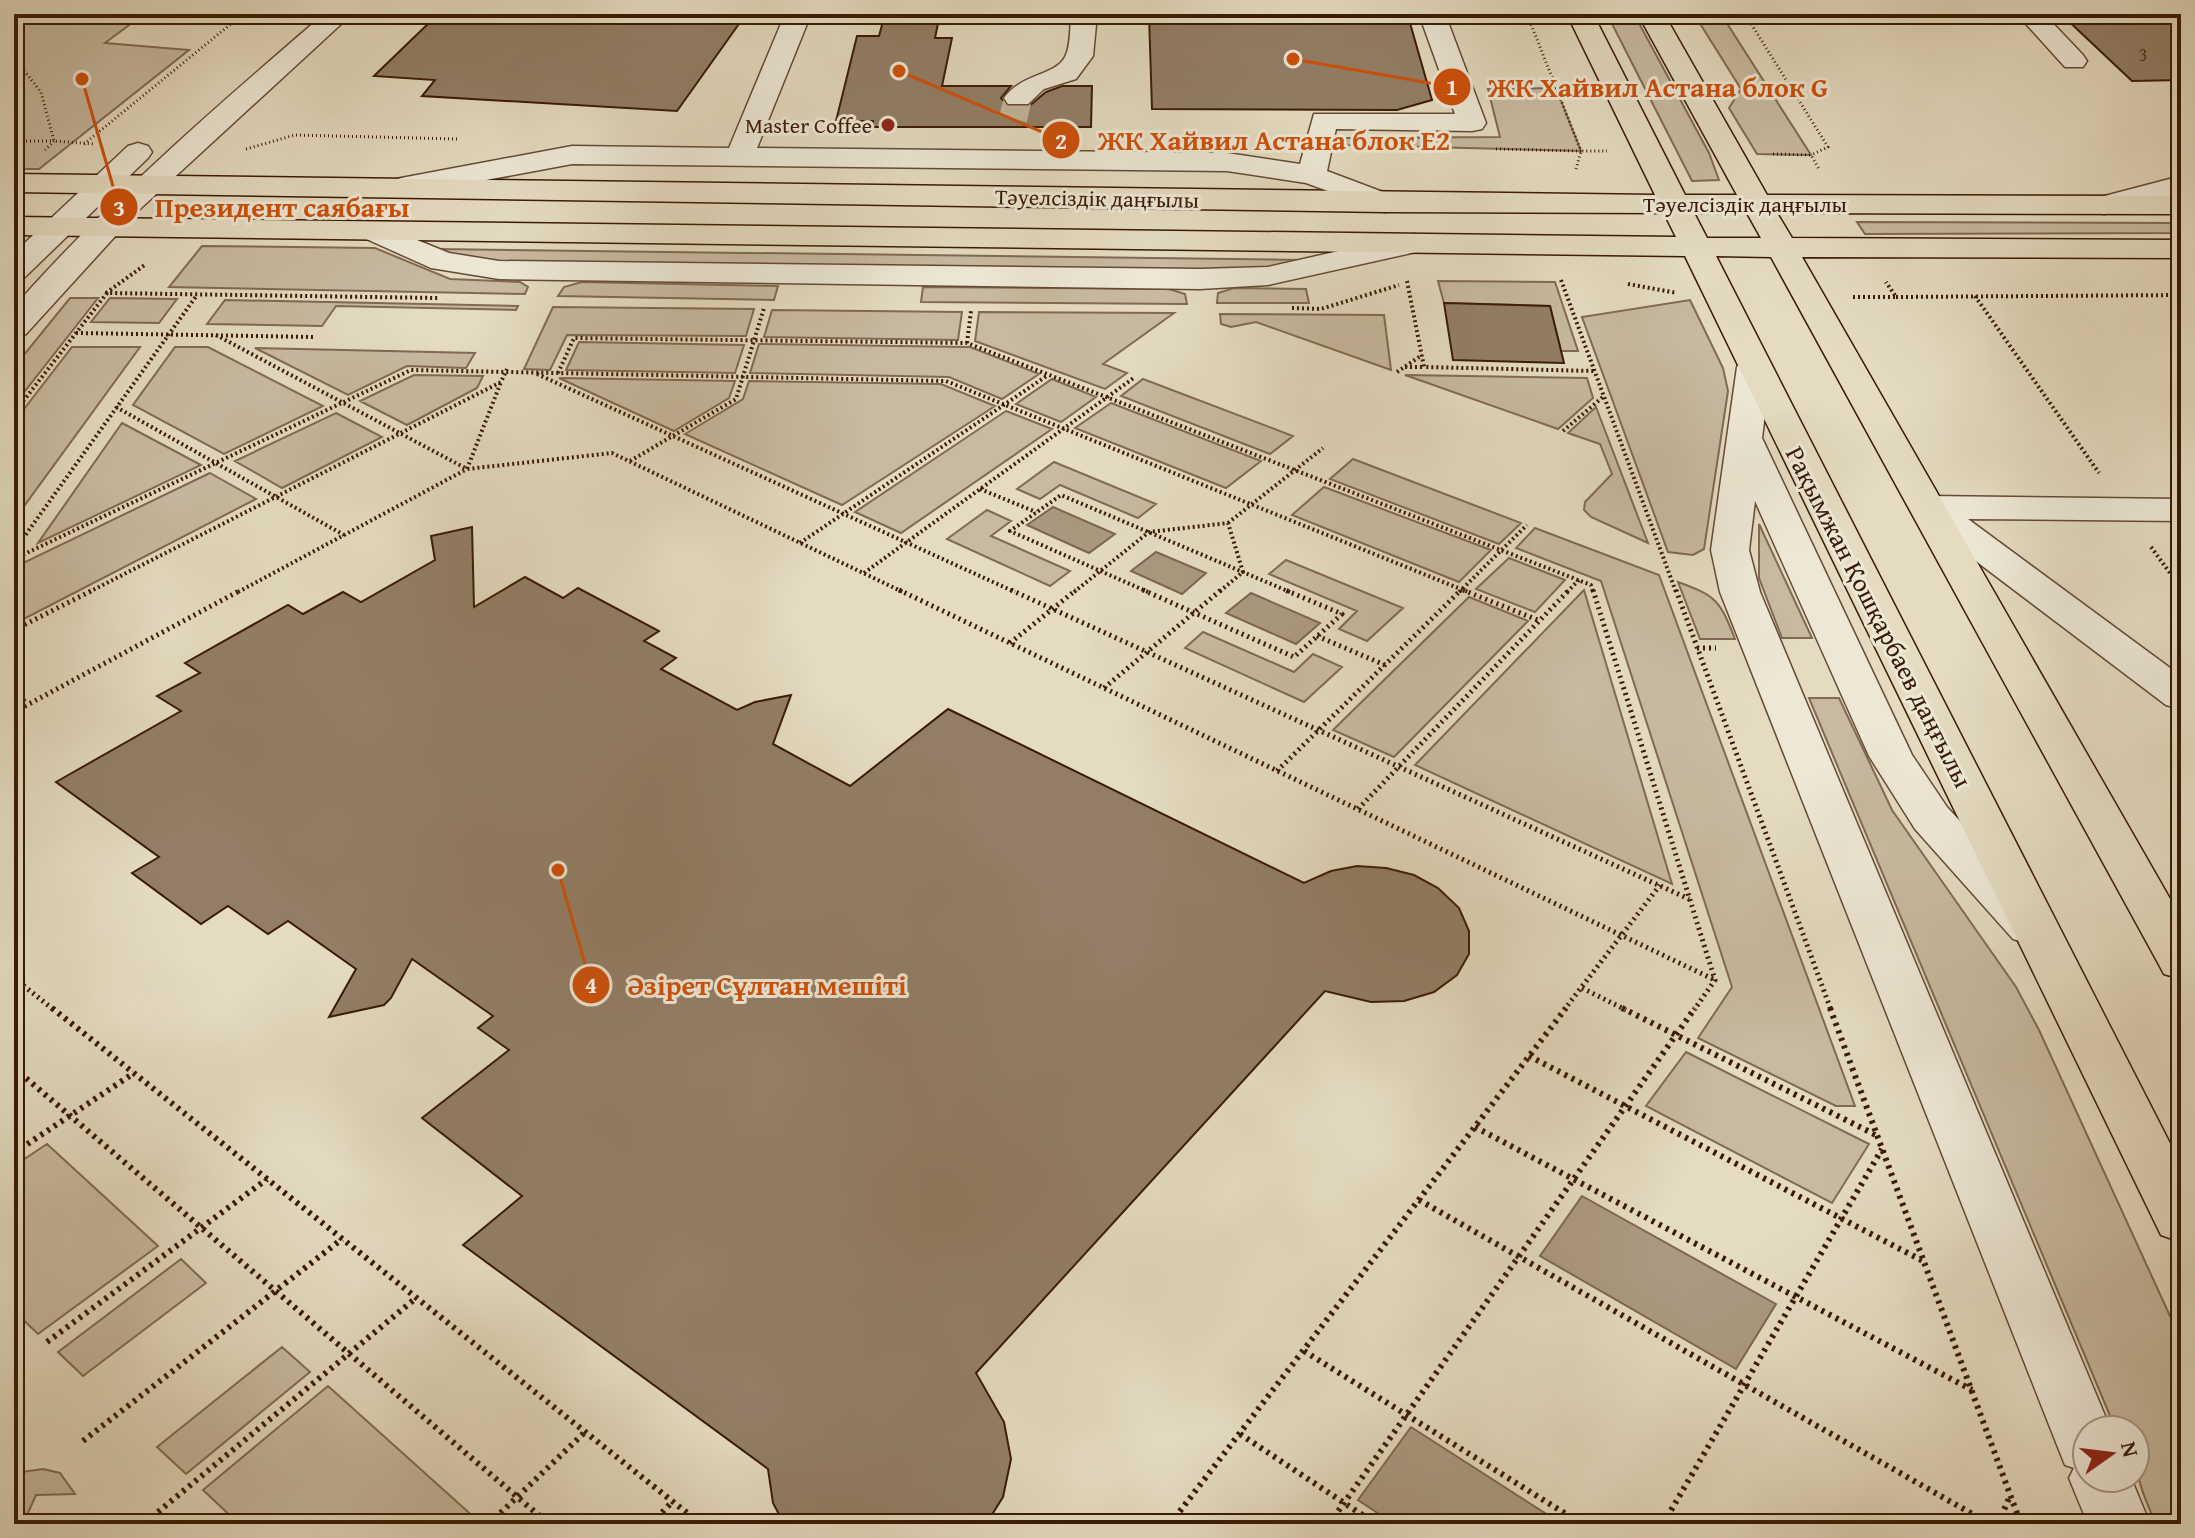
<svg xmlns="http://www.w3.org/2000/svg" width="2195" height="1538" viewBox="0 0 2195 1538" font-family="'Gentium Book Plus',serif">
<rect width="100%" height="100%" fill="#e4dbc0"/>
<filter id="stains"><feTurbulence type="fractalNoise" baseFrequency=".0025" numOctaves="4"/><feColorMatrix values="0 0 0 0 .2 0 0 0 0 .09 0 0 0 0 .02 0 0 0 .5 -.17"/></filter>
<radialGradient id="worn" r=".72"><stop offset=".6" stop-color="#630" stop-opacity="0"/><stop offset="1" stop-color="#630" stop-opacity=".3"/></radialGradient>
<path fill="#c7baa0" stroke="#806a52" stroke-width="2" d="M 14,14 L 144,14 L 105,43 L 189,50 L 39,169 L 14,169 Z
M 1607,14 L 1634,14 L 1709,153 L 1719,180 L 1692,181 Z
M 1694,14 L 1721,14 L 1811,155 L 1757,154 L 1729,108 L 1741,89 Z
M 1556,88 L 1581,151 L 1346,145 L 1345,138 L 1500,137 L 1488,89 Z
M 1857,222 L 2181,223 L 2181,233 L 1865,234 Z
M 202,246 L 375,248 L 450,279 L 520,282 L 528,287 L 525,294 L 169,287 Z
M 437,249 L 1304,260 L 1259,271 L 502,262 L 468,259 Z
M 1438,281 L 1555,282 L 1578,351 L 1561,351 L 1550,306 L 1444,303 Z
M 582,282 L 778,286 L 774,300 L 558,296 L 564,287 Z
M 923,287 L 1169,289 L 1185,294 L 1187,304 L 921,302 Z
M 1234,288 L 1306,289 L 1309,303 L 1217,303 L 1218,293 Z
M 70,298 L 98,298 L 14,405 L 14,367 Z
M 110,298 L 177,299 L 159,323 L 91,322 Z
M 225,300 L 518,306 L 516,310 L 336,306 L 322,326 L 207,324 Z
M 1690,300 L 1723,368 L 1728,391 L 1704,549 L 1693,555 L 1668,552 L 1582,317 Z
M 553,307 L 754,309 L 746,336 L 567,335 L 550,370 L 524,369 Z
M 772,310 L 962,312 L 958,340 L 764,337 Z
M 979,312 L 1174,313 L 1103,364 L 1127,373 L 1105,389 L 975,341 Z
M 1220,314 L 1384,315 L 1391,370 L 1256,322 L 1231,327 L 1221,324 Z
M 579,342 L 744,345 L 735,373 L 566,370 Z
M 759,344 L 970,347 L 1039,374 L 1002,399 L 949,377 L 750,373 Z
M 72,347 L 140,347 L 14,520 L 14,422 Z
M 175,347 L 208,347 L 323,406 L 224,454 L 133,405 Z
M 255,348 L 475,353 L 466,368 L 407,366 L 348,395 Z
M 414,375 L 483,376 L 477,388 L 407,425 L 360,401 Z
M 1405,375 L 1587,378 L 1593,398 L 1558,429 Z
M 559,378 L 735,381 L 729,398 L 674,431 Z
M 1052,379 L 1096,397 L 1061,422 L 1016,404 Z
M 1143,379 L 1293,436 L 1270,454 L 1121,396 Z
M 749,381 L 941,384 L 995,406 L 842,505 L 685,434 L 743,399 Z
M 1111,403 L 1261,461 L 1226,488 L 1075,428 Z
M 1596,407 L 1648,543 L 1591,517 L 1584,510 L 1585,502 L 1612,474 L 1600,444 L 1568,433 Z
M 1006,411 L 1052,429 L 901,533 L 855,512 Z
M 336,413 L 382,437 L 282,488 L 235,461 Z
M 122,423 L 201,465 L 38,543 Z
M 1353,459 L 1521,523 L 1499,544 L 1330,479 Z
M 1054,462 L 1156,504 L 1138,518 L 1060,485 L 1040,499 L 1017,489 Z
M 210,473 L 256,499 L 14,624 L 14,574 L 21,564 Z
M 1324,487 L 1491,550 L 1459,582 L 1292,515 Z
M 987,510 L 1011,521 L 991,536 L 1070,571 L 1050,586 L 947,539 Z
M 1759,524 L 1812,638 L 1782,638 L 1759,578 Z
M 1535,528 L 1659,575 L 1855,1106 L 1836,1106 L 1698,1038 L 1732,987 L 1601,581 L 1516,548 Z
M 1509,558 L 1565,580 L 1535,612 L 1476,589 Z
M 1286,560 L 1403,608 L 1367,641 L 1339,629 L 1357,611 L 1269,574 Z
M 1678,582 C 1717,596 1720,601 1735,639 L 1700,639 Z
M 1584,590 L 1672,884 L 1415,765 Z
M 1469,597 L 1528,621 L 1394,757 L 1333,730 Z
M 1203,632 L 1294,672 L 1313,654 L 1342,667 L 1304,702 L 1185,648 Z
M 1809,698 L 1839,698 L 1892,810 L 2016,987 L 2039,1030 L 2181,1340 L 2181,1524 L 2156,1524 C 2138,1484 2135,1474 2135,1430 L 2116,1430 Z
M 1686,1052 L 1869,1144 L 1832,1203 L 1646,1106 Z
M 47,1144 L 158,1246 L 38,1334 L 14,1311 L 14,1166 Z
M 181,1259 L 206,1283 L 83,1376 L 58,1352 Z
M 282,1347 L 310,1372 L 186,1474 L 157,1447 Z
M 328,1386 L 476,1519 L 471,1524 L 239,1524 L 203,1490 Z
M 43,1469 L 60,1473 L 75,1494 L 36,1495 L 23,1524 L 14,1524 L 14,1473 Z"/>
<path fill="#aa9980" stroke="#7d664f" stroke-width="2" d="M 1053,507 L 1115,534 L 1089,553 L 1027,525 Z
M 1156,552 L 1206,573 L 1182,594 L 1131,571 Z
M 1251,593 L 1320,623 L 1296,644 L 1226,613 Z
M 1582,1196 L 1776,1304 L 1736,1369 L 1540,1256 Z
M 1411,1427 L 1562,1524 L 1394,1524 L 1358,1500 Z"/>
<path fill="#927e66" stroke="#3a1a05" stroke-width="2" d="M 498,14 L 746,14 L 677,111 L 422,96 L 435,80 L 374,76 L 433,19 L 490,22 Z
M 885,14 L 940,14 L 935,38 L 952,38 L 942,86 L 1011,86 L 1001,98 L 1008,107 L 1028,107 L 1046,92 L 1062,86 L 1092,86 L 1091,127 L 871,127 L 873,121 L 836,121 L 857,36 L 879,36 Z
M 2061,14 L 2181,14 L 2181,80 L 2132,81 Z
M 1149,15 L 1408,16 L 1432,100 L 1397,110 L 1152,109 Z
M 1444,303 L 1550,306 L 1564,363 L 1453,360 Z
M 472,527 L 474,607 L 525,577 L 563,598 L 578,588 L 659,631 L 644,641 L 676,658 L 661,669 L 737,710 L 755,702 L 791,695 L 773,744 L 850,786 L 948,709 L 1304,883 L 1331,871 L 1357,866 L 1386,868 L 1414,875 L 1438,888 L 1459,908 L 1469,931 L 1469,954 L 1457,975 L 1434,992 L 1404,1001 L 1371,1002 L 1325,991 L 976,1373 L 1004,1422 L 1011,1459 L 1003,1497 L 986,1524 L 784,1524 L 773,1503 L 768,1469 L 463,1245 L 522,1196 L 422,1118 L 509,1050 L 478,1028 L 493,1016 L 412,959 L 391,998 L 384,1005 L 329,1017 L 356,969 L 288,921 L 268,934 L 228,906 L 201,924 L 132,873 L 159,857 L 56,782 L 181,711 L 157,696 L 200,673 L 185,663 L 288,605 L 303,614 L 343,592 L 361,602 L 435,560 L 431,536 Z"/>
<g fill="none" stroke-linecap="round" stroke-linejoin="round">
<path stroke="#c2b49b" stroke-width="28" stroke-dasharray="28 14" stroke-linecap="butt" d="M 1013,119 L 1018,98"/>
<defs>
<path id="minor" d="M 324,14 L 352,14 L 140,209 L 26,334 L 14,337 L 14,307 C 108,200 216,107 324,14 Z
M 785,14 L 811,14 L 757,148 L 1227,153 L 1300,164 L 1314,114 L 1455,114 L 1419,14 L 1445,14 L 1486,123 L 1482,129 L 1472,131 L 1336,129 L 1327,171 L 1396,197 L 1400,203 L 1396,209 L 1385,212 L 1306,183 L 1227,171 L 572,164 L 401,196 L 391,193 L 386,187 L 391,181 L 401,178 L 572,146 L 729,148 Z
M 1071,14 L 1097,14 L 1093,56 L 1076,79 L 1044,89 L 1028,104 L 1008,104 L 1004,98 C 1022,73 1055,76 1065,57 C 1071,46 1070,27 1071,14 Z
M 2017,14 L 2044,14 L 2083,55 L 2087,61 L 2083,67 L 2065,67 Z
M 138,143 L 148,146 L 152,152 L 148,158 L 25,277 L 14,279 L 14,253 L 128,146 Z
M 2181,176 L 2181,194 L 2104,214 L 2093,211 L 2089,205 L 2093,199 Z
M 373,222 L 449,253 L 499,261 L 1200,269 L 1268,267 L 1414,234 L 1425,236 L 1429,243 L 1425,250 L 1268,285 L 1200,289 L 499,279 L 431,268 L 362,237 L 358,231 L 362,225 Z
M 1754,357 L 1766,360 L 1771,367 L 1762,438 L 1912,755 L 1947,807 L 2047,915 L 2054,927 L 2047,939 L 2030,944 L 2013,939 L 1915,829 L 1869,756 L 1755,501 L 1749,550 L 1760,592 L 2111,1430 L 2087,1430 L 2087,1478 L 2131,1478 L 2150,1524 L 2088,1524 L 2069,1478 L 2074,1468 L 2065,1465 L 2057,1445 L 1720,592 L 1711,550 L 1737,367 L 1742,360 Z
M 1928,496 L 2181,499 L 2181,521 L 1968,519 L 2181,676 L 2181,709 L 2166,705 L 1915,515 L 1909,507 L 1915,499 Z"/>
<path id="major" d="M 1567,14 L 1593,14 L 1685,195 L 1737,195 L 1638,14 L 1664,14 L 1767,195 L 2181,196 L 2181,214 L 1777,213 L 1792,238 L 2181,240 L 2181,258 L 1802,257 L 2181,918 L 2181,979 L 2164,974 L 2157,961 L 1771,257 L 1716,256 L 2181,1165 L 2181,1242 L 2161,1235 L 1685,256 L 14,235 L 14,217 L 1676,237 L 1664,213 L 1385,212 L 14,192 L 14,174 L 1655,195 ZM 1694,213 L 1747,213 L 1761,238 L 1707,238 Z"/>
</defs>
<use href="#minor" stroke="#644a34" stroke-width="3"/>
<use href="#major" stroke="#3a1a05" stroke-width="3"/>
<path stroke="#3a1a05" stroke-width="3" stroke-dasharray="1 3" stroke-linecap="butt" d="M 1745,14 L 1828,147 L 1811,155
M 14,58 L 41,92 L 54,141 L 94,144
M 14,141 L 54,141 L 45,150
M 84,144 L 243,14
M 246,149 L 295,135 L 458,139
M 1496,149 L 1581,151 L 1527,14
M 1773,154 L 1811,155 L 1819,169
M 1576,169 L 1581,151 L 1607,151"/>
<path stroke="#3a1a05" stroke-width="4" stroke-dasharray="2 3" stroke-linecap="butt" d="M 1561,280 L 1676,592
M 1407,281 L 1424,367 L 1594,371
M 1628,284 L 1677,293
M 106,293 L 146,264
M 1975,296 L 2099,473
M 1853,297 L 1896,297 L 1886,282
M 1896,297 L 2181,295
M 1292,308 L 1321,309 L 1399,285
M 76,333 L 315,337
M 216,335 L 467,469 L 612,453 L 903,592
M 967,343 L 971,311
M 1405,367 L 1424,367
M 1397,372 L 1422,355
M 558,373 L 574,338 L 967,343 L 1591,585 L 1593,592
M 537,374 L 1015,592
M 116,407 L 344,535
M 14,413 L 107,293 L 438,298
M 1563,431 L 1604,396
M 630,461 L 736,399 L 764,308
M 980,489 L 1036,512
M 1228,523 L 1323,448
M 800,543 L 1048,375
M 2151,547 L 2181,588
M 14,551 L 197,295
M 14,559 L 411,370 L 946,381 L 1468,592
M 864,573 L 1135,377
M 89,592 L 501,382 L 507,369
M 238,592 L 467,469 L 501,382
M 1074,592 L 1149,532 L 1228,523 L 1243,572 L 1219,592
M 1148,592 L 1010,531 L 1061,495 L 1290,592
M 1459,592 L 1527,525
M 1567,592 L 1579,580"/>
<path stroke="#3a1a05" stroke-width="5" stroke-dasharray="2 4" stroke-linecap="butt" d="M 899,590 L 1715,980
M 1011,590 L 1689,899
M 1143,590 L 1294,657 L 1342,614 L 1285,590
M 1463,590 L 1540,621
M 1593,590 L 1715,980 L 1694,1010
M 1676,590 L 1831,1010
M 14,630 L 93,590
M 1317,636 L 1385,665
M 1010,643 L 1076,590
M 1697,648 L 1716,648
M 1104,688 L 1221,590
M 14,693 L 28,704
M 14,712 L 241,590
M 1277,771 L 1461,590
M 1358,809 L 1569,590
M 14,978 L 54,1010
M 1582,988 L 1626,1010
M 1564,1010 L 1660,885"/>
<path stroke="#3a1a05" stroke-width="6" stroke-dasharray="3 5" stroke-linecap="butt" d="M 52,1008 L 701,1524
M 1622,1008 L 1878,1136
M 1830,1008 L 2021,1524
M 1529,1056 L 1925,1262
M 14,1068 L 549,1524
M 1475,1127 L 1972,1390
M 14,1153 L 134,1073
M 1419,1200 L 1990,1524
M 47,1342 L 267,1179
M 1304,1351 L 1582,1524
M 1240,1434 L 1376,1524
M 83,1441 L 342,1239
M 158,1512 L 416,1298
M 489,1524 L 585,1432
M 651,1524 L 672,1502
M 1170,1524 L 1566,1008
M 1329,1524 L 1695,1008
M 1663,1524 L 1882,1149
M 1998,1524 L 2010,1496"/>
<use href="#minor" fill="#ede8d6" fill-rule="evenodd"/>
<use href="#major" fill="#e4dbc0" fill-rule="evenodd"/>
</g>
<circle fill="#8f2418" stroke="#ede8d6" stroke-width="3" cx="888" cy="125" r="8"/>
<g text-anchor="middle" stroke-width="6" stroke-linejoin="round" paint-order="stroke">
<g font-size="18" fill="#50331d">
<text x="2143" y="61">3</text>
</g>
<g font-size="22" fill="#3a1a05" stroke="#ede8d6" text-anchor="end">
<text x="872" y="133">Master Coffee</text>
</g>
<g font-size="22" fill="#3a1a05" stroke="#ede8d6">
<text transform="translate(1097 198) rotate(1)" y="8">Тәуелсіздік даңғылы</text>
<text x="1745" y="212">Тәуелсіздік даңғылы</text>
</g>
<g font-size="26" fill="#3a1a05" stroke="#ede8d6">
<text transform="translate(1879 617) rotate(63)" y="9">Рақымжан Қошқарбаев даңғылы</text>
</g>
</g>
<path fill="none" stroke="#ce500b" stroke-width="3" d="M1293 59L1452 87M899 71L1061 140M82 79L119 207M558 870L591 985"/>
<g fill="#ce500b" stroke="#ede8d6" stroke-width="3">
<circle cx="1293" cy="59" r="8"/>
<circle cx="899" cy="71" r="8"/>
<circle cx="82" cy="79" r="8"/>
<circle cx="558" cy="870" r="8"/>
<circle cx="1452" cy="87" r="20"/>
<circle cx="1061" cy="140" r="20"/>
<circle cx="119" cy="207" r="20"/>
<circle cx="591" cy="985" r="20"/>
</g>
<g font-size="24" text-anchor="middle" font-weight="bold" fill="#fff">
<text x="1452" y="95">1</text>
<text x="1061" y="149">2</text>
<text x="119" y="216">3</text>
<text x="591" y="993">4</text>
</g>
<g font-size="28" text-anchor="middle" font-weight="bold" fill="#ce500b" stroke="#ede8d6" stroke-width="6" stroke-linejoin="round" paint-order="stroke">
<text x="1658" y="97">ЖК Хайвил Астана блок G</text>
<text x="1274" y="150">ЖК Хайвил Астана блок E2</text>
<text x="282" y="217">Президент саябағы</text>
<text x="767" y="995">Әзірет Сұлтан мешіті</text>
</g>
<rect width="2195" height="1538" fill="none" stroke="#e4dbc0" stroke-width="48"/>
<rect x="16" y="16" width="2163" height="1506" fill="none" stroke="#3a1a05" stroke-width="4"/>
<rect x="24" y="24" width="2147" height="1490" fill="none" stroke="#3a1a05" stroke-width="2"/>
<g transform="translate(2111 1454) rotate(76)"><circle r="38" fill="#ede8d6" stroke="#a59682" stroke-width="2"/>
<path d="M0-6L14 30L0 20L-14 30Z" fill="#8f2418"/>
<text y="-12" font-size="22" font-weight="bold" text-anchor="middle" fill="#3a1a05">N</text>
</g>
<rect width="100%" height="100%" filter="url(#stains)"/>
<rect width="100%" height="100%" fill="url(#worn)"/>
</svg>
